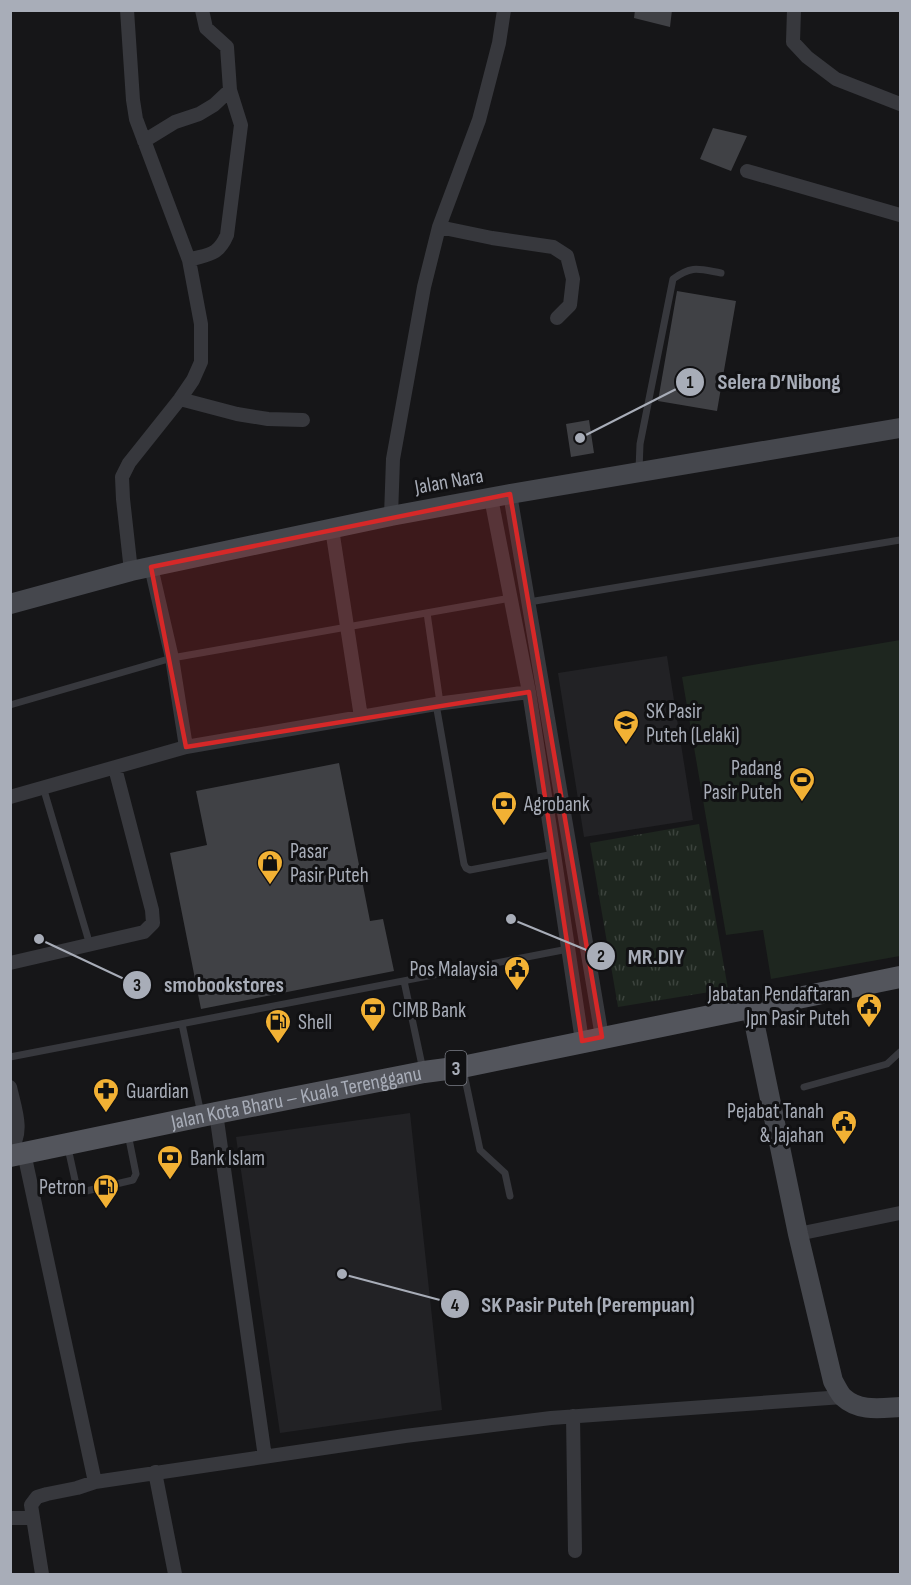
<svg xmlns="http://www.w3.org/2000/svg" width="911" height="1585" viewBox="0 0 911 1585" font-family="'Sofia Sans Condensed',sans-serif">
<defs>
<pattern id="park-tufts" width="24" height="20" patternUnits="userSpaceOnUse" patternTransform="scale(1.5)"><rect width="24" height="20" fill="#1e261f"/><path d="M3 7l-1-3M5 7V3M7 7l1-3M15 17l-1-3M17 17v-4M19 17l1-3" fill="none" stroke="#3c433d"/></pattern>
</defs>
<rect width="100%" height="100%" fill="#161618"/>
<path fill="#222225" d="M 667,656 L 693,820 L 584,837 L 558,673 Z
M 410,1113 L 442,1410 L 280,1433 L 236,1137 Z"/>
<path fill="#1e261f" d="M 900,640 L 900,956 L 771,979 L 763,930 L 726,935 L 682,677 Z"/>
<path fill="url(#park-tufts)" d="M 699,824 L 728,989 L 618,1007 L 590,843 Z"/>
<path fill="#404145" d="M 635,10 L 672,10 L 670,27 L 634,18 Z
M 713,128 L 747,136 L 731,171 L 700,159 Z
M 677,291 L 736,301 L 717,411 L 658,401 Z
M 589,420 L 594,453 L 571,457 L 566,424 Z
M 339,763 L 370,921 L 383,919 L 394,971 L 201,1009 L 170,853 L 207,845 L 196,791 Z"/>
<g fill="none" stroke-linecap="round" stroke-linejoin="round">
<path stroke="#37383d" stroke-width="7" d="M 639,470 L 640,444 L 673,279 C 692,265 699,269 721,273
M 529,602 L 900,540
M 427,613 L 440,703
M 436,704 L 464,864 L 466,868 L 470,870 L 554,854
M 10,705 L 172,658 L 511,598
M 43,787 L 90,945
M 404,981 L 423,1070
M 182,1024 L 201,1114
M 10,1057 L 568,949
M 463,1069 L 480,1150 L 505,1173 L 510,1196
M 804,1087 L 887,1064 L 900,1052
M 68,1148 L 77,1189 L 82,1192 L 133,1180 L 136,1174 L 128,1134"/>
<path stroke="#37383d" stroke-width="14" d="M 127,10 L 133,100 L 136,119 L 189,260 L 201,324 L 201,362 L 193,380 L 180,399 L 129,463 L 122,477 L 123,499 L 131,571
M 794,10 L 793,42 L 807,57 L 836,79 L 900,104
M 144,141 L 175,122 L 199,114 L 214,105 L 230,90 L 227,47 L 206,28 L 202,10
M 747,171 L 900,215
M 439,227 L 492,238 L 553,247 L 567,256 L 573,279 L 570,305 L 557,318
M 189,260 C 208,254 218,256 227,235 L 241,125 L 230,90
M 180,399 L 237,414 L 268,419 L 303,420
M 510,494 L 602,1037
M 491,498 L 529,692 L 554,854 L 582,1041
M 391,516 L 393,459 L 424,287 L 439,227 L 479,120 L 499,43 L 504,10
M 332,529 L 361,717
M 151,567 L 172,658 L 186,747
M 10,797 L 186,747 L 436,704 L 529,692
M 10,963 L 144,932 L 153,923 L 152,910 L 115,768
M 10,1087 C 14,1106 25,1133 10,1149
M 216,1113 L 265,1457
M 24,1153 L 95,1482
M 798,1234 L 900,1213
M 573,1416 L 575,1551
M 155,1472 L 175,1574
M 10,1518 L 33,1518
M 42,1574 L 31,1505 L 37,1497 L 47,1494 L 77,1488 L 95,1482 L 405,1436 L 551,1418 L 843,1397"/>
<path stroke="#45474d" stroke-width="20" d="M 10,604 L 131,571 L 391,516 L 510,494 L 900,428
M 751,1007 L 798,1234 L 833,1381 C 836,1386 839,1393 843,1397 C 859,1412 881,1408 900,1407"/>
<path stroke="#53555c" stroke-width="22" id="s1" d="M 10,1156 L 216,1113 L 424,1072 L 462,1067 L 900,977"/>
</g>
<path fill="#d62828" fill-opacity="0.2" stroke="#d62828" stroke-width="4.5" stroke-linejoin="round" d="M 510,494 L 602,1037 L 582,1041 L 529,692 L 186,747 L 151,567 Z"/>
<defs>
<symbol id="school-pin" viewBox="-11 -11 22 30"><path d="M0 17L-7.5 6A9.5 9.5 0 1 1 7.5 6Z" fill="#f2b134" stroke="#111113"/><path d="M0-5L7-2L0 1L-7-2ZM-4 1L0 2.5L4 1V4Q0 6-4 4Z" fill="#111"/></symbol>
<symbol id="stadium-pin" viewBox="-11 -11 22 30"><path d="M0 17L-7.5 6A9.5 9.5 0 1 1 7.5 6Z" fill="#f2b134" stroke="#111113"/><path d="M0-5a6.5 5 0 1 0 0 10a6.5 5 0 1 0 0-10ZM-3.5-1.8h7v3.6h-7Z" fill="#111"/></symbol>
<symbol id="bank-pin" viewBox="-11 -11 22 30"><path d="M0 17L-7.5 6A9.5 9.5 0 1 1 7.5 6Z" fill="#f2b134" stroke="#111113"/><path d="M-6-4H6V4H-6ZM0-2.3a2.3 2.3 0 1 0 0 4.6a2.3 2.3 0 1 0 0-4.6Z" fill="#111"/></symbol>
<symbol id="shop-pin" viewBox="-11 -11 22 30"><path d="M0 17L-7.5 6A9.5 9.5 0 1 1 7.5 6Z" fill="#f2b134" stroke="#111113"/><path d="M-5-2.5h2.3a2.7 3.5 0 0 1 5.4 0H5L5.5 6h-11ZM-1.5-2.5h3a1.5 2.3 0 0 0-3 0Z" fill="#111"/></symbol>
<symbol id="civic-pin" viewBox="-11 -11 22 30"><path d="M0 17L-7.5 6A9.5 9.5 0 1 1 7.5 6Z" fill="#f2b134" stroke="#111113"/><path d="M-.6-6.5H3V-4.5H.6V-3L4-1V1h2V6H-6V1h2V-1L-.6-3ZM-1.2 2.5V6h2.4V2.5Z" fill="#111"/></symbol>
<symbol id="fuel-pin" viewBox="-11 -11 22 30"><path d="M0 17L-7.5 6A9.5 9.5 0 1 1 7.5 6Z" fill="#f2b134" stroke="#111113"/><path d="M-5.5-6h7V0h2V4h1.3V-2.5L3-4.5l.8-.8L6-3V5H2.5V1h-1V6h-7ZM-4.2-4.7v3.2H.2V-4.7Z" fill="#111"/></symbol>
<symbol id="pharmacy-pin" viewBox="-11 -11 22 30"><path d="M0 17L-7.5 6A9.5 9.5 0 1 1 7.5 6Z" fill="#f2b134" stroke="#111113"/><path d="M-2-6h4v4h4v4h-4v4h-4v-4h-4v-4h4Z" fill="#111"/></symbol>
</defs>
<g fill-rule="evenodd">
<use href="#school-pin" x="611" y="708" width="30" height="40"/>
<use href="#stadium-pin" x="787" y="765" width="30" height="40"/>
<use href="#bank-pin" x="489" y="789" width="30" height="40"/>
<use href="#shop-pin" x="255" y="848" width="30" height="40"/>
<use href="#civic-pin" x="502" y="954" width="30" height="40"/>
<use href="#civic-pin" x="854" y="991" width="30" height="40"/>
<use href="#bank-pin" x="358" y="995" width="30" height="40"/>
<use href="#fuel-pin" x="263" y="1007" width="30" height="40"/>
<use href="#pharmacy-pin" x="91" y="1076" width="30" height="40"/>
<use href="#civic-pin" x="829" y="1108" width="30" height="40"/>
<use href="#bank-pin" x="155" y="1143" width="30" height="40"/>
<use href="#fuel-pin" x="91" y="1172" width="30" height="40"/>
</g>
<g text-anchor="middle" stroke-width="6" stroke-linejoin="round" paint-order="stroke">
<rect fill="#111113" stroke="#7b7e86" stroke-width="1.5" x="445.5" y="1051" width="21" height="34" rx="4.5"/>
<g font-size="20" font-weight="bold" fill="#a8adb8">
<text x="456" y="1075">3</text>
</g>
<g font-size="21" fill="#a8adb8" stroke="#111113">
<text transform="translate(449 481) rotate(-10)" y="7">Jalan Nara</text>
<text dy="7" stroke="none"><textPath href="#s1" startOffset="292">Jalan Kota Bharu – Kuala Terengganu</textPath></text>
</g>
<g font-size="21" fill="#a8adb8" stroke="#111113" text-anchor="start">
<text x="646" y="718">SK Pasir<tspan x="646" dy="24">Puteh (Lelaki)</tspan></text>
<text x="782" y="775" text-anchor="end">Padang<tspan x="782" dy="24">Pasir Puteh</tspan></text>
<text x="524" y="811">Agrobank</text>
<text x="290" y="858">Pasar<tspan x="290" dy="24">Pasir Puteh</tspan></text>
<text x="498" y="976" text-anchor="end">Pos Malaysia</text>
<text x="850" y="1001" text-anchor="end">Jabatan Pendaftaran<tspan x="850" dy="24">Jpn Pasir Puteh</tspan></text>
<text x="392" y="1017">CIMB Bank</text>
<text x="298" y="1029">Shell</text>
<text x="126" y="1098">Guardian</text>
<text x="824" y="1118" text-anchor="end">Pejabat Tanah<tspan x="824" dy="24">&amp; Jajahan</tspan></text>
<text x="190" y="1165">Bank Islam</text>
<text x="86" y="1194" text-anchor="end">Petron</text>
</g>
</g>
<path fill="none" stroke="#a8adb8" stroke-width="2" d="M580 438L690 382M511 919L601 956M39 939L137 985M342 1274L455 1304"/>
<g fill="#a8adb8" stroke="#111113" stroke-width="2">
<circle cx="580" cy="438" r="6"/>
<circle cx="511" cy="919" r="6"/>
<circle cx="39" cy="939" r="6"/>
<circle cx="342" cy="1274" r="6"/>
<circle cx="690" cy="382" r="15"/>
<circle cx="601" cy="956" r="15"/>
<circle cx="137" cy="985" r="15"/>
<circle cx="455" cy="1304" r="15"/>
</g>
<g font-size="18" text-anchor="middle" font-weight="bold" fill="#111">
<text x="690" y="388">1</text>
<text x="601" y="962">2</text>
<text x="137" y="991">3</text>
<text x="455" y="1311">4</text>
</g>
<g font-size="22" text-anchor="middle" font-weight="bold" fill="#a8adb8" stroke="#111113" stroke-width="6" stroke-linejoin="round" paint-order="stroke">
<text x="779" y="389">Selera D’Nibong</text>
<text x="656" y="964">MR.DIY</text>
<text x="224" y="992">smobookstores</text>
<text x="588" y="1312">SK Pasir Puteh (Perempuan)</text>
</g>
<rect width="911" height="1585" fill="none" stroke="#a8adb8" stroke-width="24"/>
</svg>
